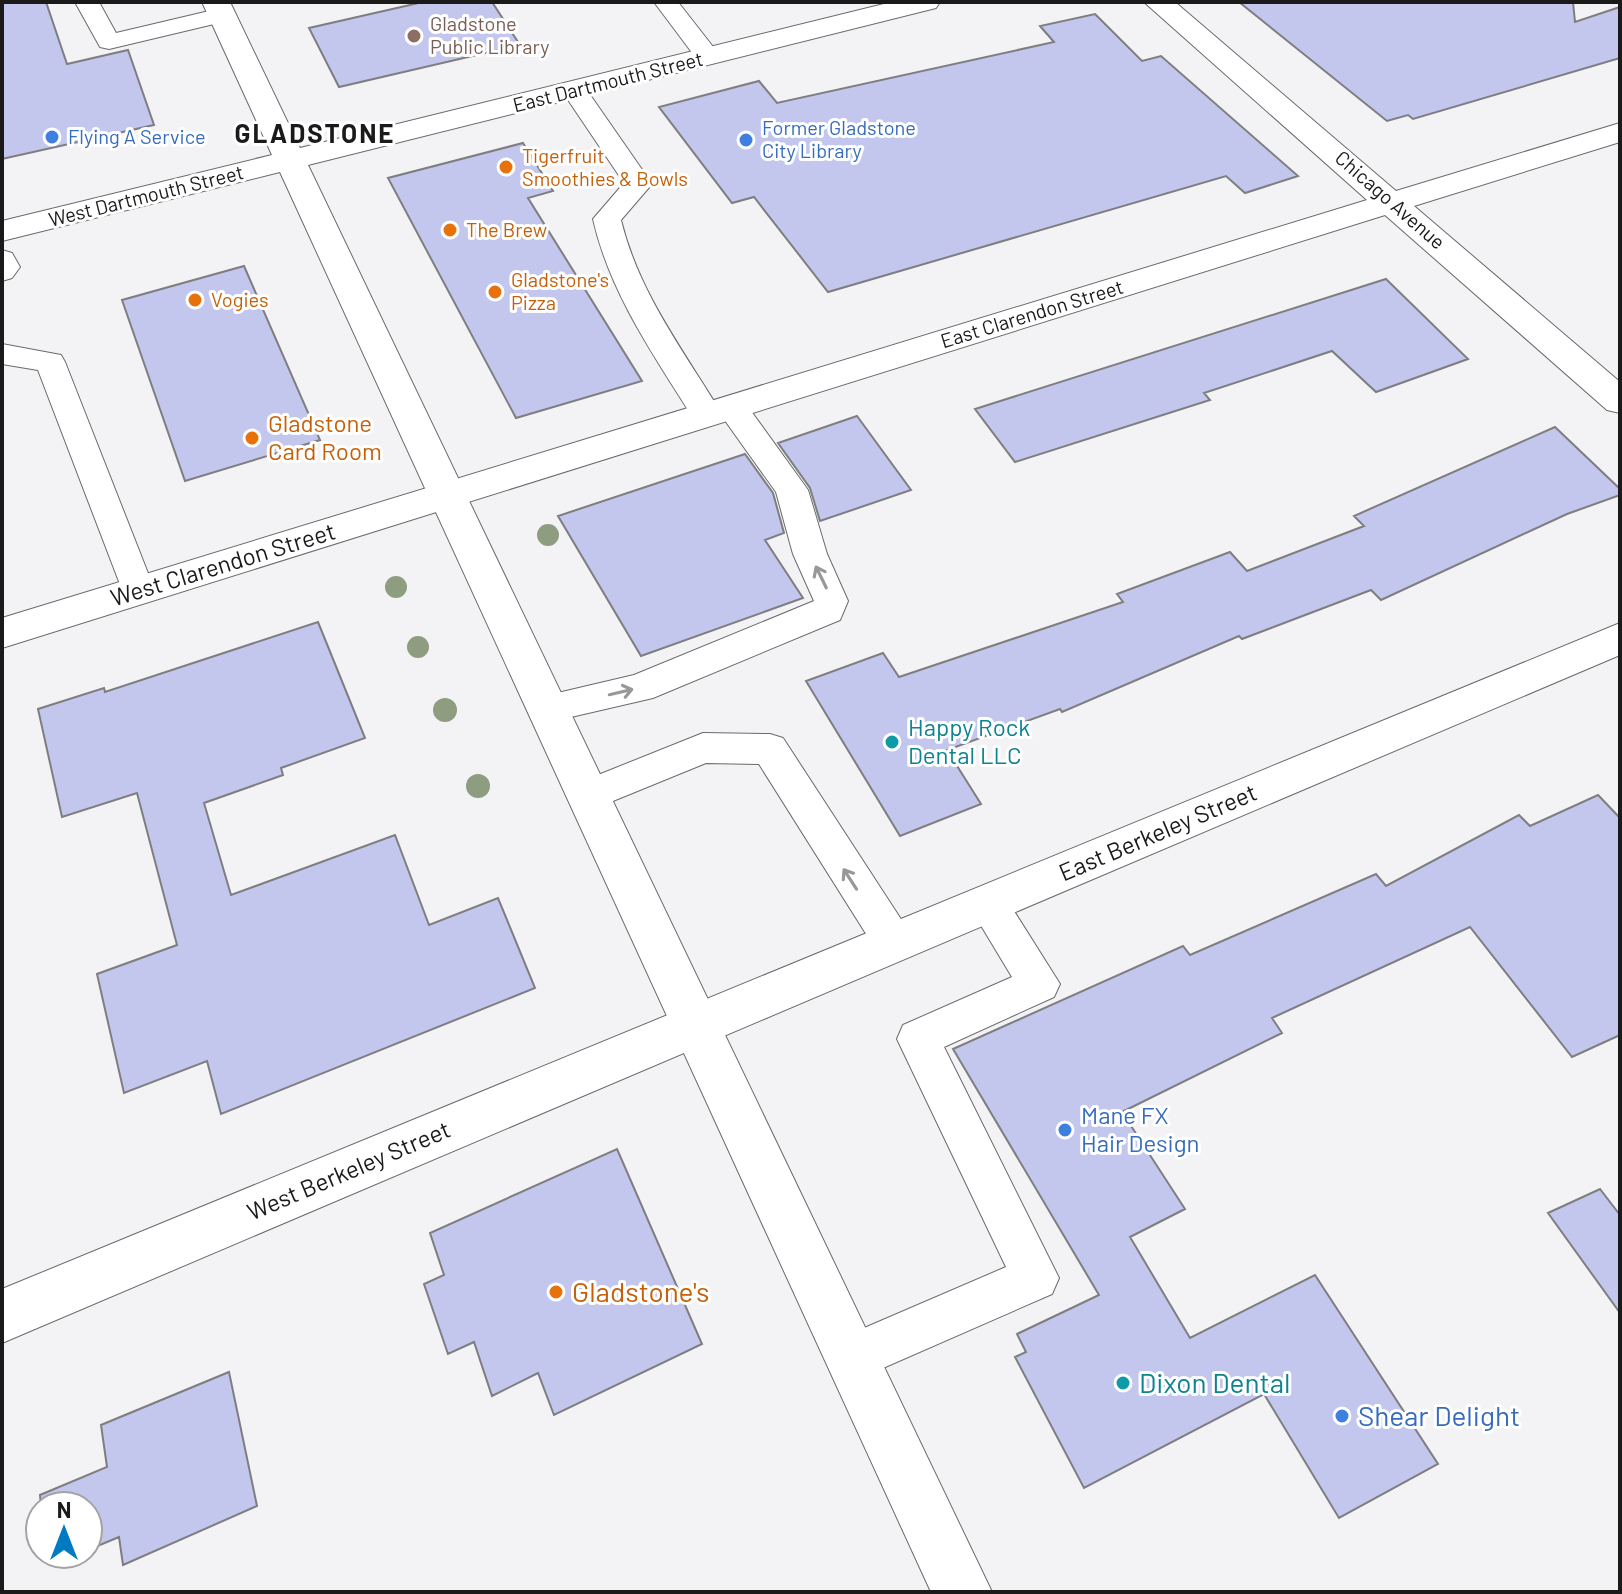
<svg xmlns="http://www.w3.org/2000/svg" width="1622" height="1594" viewBox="0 0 1622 1594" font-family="Barlow,sans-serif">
<rect width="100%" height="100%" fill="#f3f3f5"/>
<path fill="#c3c7ee" stroke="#7e7e81" stroke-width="2" d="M 2,2 L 46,2 L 67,64 L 128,50 L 154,125 L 2,159 Z
M 423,2 L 492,2 L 520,45 L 339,87 L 309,28 Z
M 1239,2 L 1573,2 L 1575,22 L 1620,7 L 1620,58 L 1413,119 L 1408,115 L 1387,121 Z
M 1095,14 L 1142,61 L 1161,56 L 1298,176 L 1245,193 L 1226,176 L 828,292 L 754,197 L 732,203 L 659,107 L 759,81 L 777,103 L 1054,42 L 1040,26 Z
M 523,143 L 553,191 L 528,198 L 642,381 L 516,418 L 388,178 Z
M 244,266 L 320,440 L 185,481 L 122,300 Z
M 1386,279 L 1468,359 L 1376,392 L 1332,351 L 1204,393 L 1210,400 L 1015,462 L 975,409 Z
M 857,416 L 911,490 L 820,521 L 810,488 L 778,443 Z
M 1555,427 L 1620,489 L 1620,495 L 1567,514 L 1381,600 L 1371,590 L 1242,639 L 1239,636 L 1062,712 L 1060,709 L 947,750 L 981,804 L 900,836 L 806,681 L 883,653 L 899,677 L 1123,602 L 1117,594 L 1230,552 L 1247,571 L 1364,526 L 1354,516 Z
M 745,454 L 773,493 L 784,533 L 765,540 L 803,598 L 641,656 L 558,516 Z
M 318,622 L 365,738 L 281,768 L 283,775 L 204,803 L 231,895 L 395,835 L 429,925 L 498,898 L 535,988 L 221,1114 L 207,1061 L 124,1093 L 97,974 L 177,945 L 137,793 L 62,817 L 38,709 L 104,688 L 105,692 Z
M 1598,795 L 1620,818 L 1620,1035 L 1572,1057 L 1470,927 L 1272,1018 L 1282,1033 L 1122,1112 L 1185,1209 L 1130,1237 L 1190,1338 L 1315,1275 L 1438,1464 L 1339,1518 L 1264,1394 L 1084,1488 L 1015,1357 L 1026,1352 L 1017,1334 L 1099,1295 L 953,1049 L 1183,946 L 1190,955 L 1376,874 L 1386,886 L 1519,815 L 1530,826 Z
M 617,1149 L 702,1344 L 554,1415 L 538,1373 L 492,1396 L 474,1342 L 448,1354 L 424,1284 L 444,1275 L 430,1233 Z
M 1600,1189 L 1620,1215 L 1620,1313 L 1548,1213 Z
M 229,1372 L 257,1506 L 123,1565 L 119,1537 L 88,1550 L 88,1506 L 41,1506 L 40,1495 L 107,1467 L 101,1425 Z"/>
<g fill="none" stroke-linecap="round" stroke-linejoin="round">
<defs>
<path id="lane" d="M 75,2 L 99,2 L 116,33 L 222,8 L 234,15 L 231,20 L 109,49 L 100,47 Z
M 654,2 L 678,2 L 721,57 L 717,62 L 699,62 Z
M 575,83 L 584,86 L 652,184 L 621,220 C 638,290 680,346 717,406 L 721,400 L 732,397 L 743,400 L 808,490 L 827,554 L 848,601 L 840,620 L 653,698 L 545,723 L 532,719 L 527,709 L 532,699 L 634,675 L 814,601 L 793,554 L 776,492 L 721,415 L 717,421 L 706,425 L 695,421 C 655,357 610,294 593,219 L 624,183 L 562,91 Z
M 2,250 L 12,253 L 20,267 L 12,278 L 2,281 Z
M 2,344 L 61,355 L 65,362 L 155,591 L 150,600 L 138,604 L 126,600 L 38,370 L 2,364 Z
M 703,733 L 770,734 L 783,738 L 908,930 L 914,943 L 908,956 L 894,961 L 880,956 L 759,764 L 706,763 L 586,812 L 573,807 L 567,796 L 573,785 Z
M 988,887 L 1002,892 L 1060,984 L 1054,997 L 944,1047 L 1059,1278 L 1052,1294 L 851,1382 L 834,1375 L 827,1358 L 834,1341 L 1006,1267 L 897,1039 L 903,1025 L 1012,977 L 968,904 L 974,892 Z"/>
<path id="street" d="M 1144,2 L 1175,2 L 1396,191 L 1620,123 L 1620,142 L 1414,206 L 1620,382 L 1620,413 L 1607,410 L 1385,215 L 2,648 L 2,618 L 1367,200 Z
M 1620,623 L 1620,655 L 2,1343 L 2,1289 Z"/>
<path id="secondary" d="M 202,2 L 230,2 L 300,148 L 892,2 L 940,2 L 936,8 L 308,165 L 992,1592 L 931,1592 L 280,172 L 2,241 L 2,221 L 272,155 Z"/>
</defs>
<use href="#lane" stroke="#6a6a6c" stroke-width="2"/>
<use href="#street" stroke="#6a6a6c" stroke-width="2"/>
<use href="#secondary" stroke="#6a6a6c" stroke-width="2"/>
<use href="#lane" fill="#fff" fill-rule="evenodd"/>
<use href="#street" fill="#fff" fill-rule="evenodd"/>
<use href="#secondary" fill="#fff" fill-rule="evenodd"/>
</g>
<g fill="#8e9c7f">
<circle cx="548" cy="535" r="11"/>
<circle cx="396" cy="587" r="11"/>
<circle cx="418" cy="647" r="11"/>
<circle cx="445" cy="710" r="12"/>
<circle cx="478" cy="786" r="12"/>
</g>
<defs><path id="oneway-shaft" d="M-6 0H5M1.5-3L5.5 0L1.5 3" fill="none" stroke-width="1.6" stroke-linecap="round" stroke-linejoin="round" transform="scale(2)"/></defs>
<g stroke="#989898">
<use href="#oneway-shaft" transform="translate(821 577) rotate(-116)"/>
<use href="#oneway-shaft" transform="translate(621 692) rotate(-13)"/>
<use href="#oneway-shaft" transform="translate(850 879) rotate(-123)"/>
</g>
<circle fill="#8d6e63" stroke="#fff" stroke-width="3" cx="414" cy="36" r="8"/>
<g fill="#3f7fe0" stroke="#fff" stroke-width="3">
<circle cx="52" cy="137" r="8"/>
<circle cx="746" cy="140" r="8"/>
<circle cx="1065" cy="1130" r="8"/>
<circle cx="1342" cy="1416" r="8"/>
</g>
<g fill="#e8710a" stroke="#fff" stroke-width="3">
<circle cx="506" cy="167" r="8"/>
<circle cx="450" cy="230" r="8"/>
<circle cx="495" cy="292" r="8"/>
<circle cx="195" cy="300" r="8"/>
<circle cx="252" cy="438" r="8"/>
<circle cx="556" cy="1292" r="8"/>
</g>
<g fill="#0f9aa8" stroke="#fff" stroke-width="3">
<circle cx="892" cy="742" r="8"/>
<circle cx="1123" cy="1383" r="8"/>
</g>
<g text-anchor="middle" stroke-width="6" stroke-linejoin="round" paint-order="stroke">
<g font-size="20" fill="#785e54" stroke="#fff" text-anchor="start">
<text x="430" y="31">Gladstone<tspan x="430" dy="23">Public Library</tspan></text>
</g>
<g font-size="20" fill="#1a1a1b" stroke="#fff">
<text transform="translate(608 82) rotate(-14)" y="7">East Dartmouth Street</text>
<text transform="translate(146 196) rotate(-14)" y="7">West Dartmouth Street</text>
<text transform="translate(1390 200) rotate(41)" y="7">Chicago Avenue</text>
<text transform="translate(1032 314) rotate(-17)" y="7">East Clarendon Street</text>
</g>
<g font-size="20" fill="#366cbe" stroke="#fff" text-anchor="start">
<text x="762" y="135">Former Gladstone<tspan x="762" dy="23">City Library</tspan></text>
<text x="68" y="144">Flying A Service</text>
</g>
<g font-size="20" fill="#c56008" stroke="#fff" text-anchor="start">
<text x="522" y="163">Tigerfruit<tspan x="522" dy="23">Smoothies &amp; Bowls</tspan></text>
<text x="466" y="237">The Brew</text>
<text x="511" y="287">Gladstone's<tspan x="511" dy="23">Pizza</tspan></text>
<text x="211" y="307">Vogies</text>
</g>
<g font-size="24" fill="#c56008" stroke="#fff" text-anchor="start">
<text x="268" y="432">Gladstone<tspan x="268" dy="28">Card Room</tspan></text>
</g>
<g font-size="24" fill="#1a1a1b" stroke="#fff">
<text transform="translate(223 565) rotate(-17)" y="8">West Clarendon Street</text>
<text transform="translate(1158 833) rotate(-23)" y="8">East Berkeley Street</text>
<text transform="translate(349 1171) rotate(-23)" y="8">West Berkeley Street</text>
</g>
<g font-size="24" fill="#0d838f" stroke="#fff" text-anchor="start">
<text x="908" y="736">Happy Rock<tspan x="908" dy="28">Dental LLC</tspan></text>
</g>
<g font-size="24" fill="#366cbe" stroke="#fff" text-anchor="start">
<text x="1081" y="1124">Mane FX<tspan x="1081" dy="28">Hair Design</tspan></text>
</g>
<g font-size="26" font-weight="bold" letter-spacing="2" fill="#1a1a1b" stroke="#fff">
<text x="315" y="143">GLADSTONE</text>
</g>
<g font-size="28" fill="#c56008" stroke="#fff" text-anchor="start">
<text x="572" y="1302">Gladstone's</text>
</g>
<g font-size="28" fill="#0d838f" stroke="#fff" text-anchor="start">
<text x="1139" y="1393">Dixon Dental</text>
</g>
<g font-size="28" fill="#366cbe" stroke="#fff" text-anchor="start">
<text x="1358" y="1426">Shear Delight</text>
</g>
</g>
<rect width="1622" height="1594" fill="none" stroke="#1a1a1b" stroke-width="8"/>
<g transform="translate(64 1530)"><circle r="38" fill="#ffffff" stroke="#a3a3a4" stroke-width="2"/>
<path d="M0-6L14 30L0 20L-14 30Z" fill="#007ac3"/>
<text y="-12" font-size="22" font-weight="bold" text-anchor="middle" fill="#1a1a1b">N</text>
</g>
</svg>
